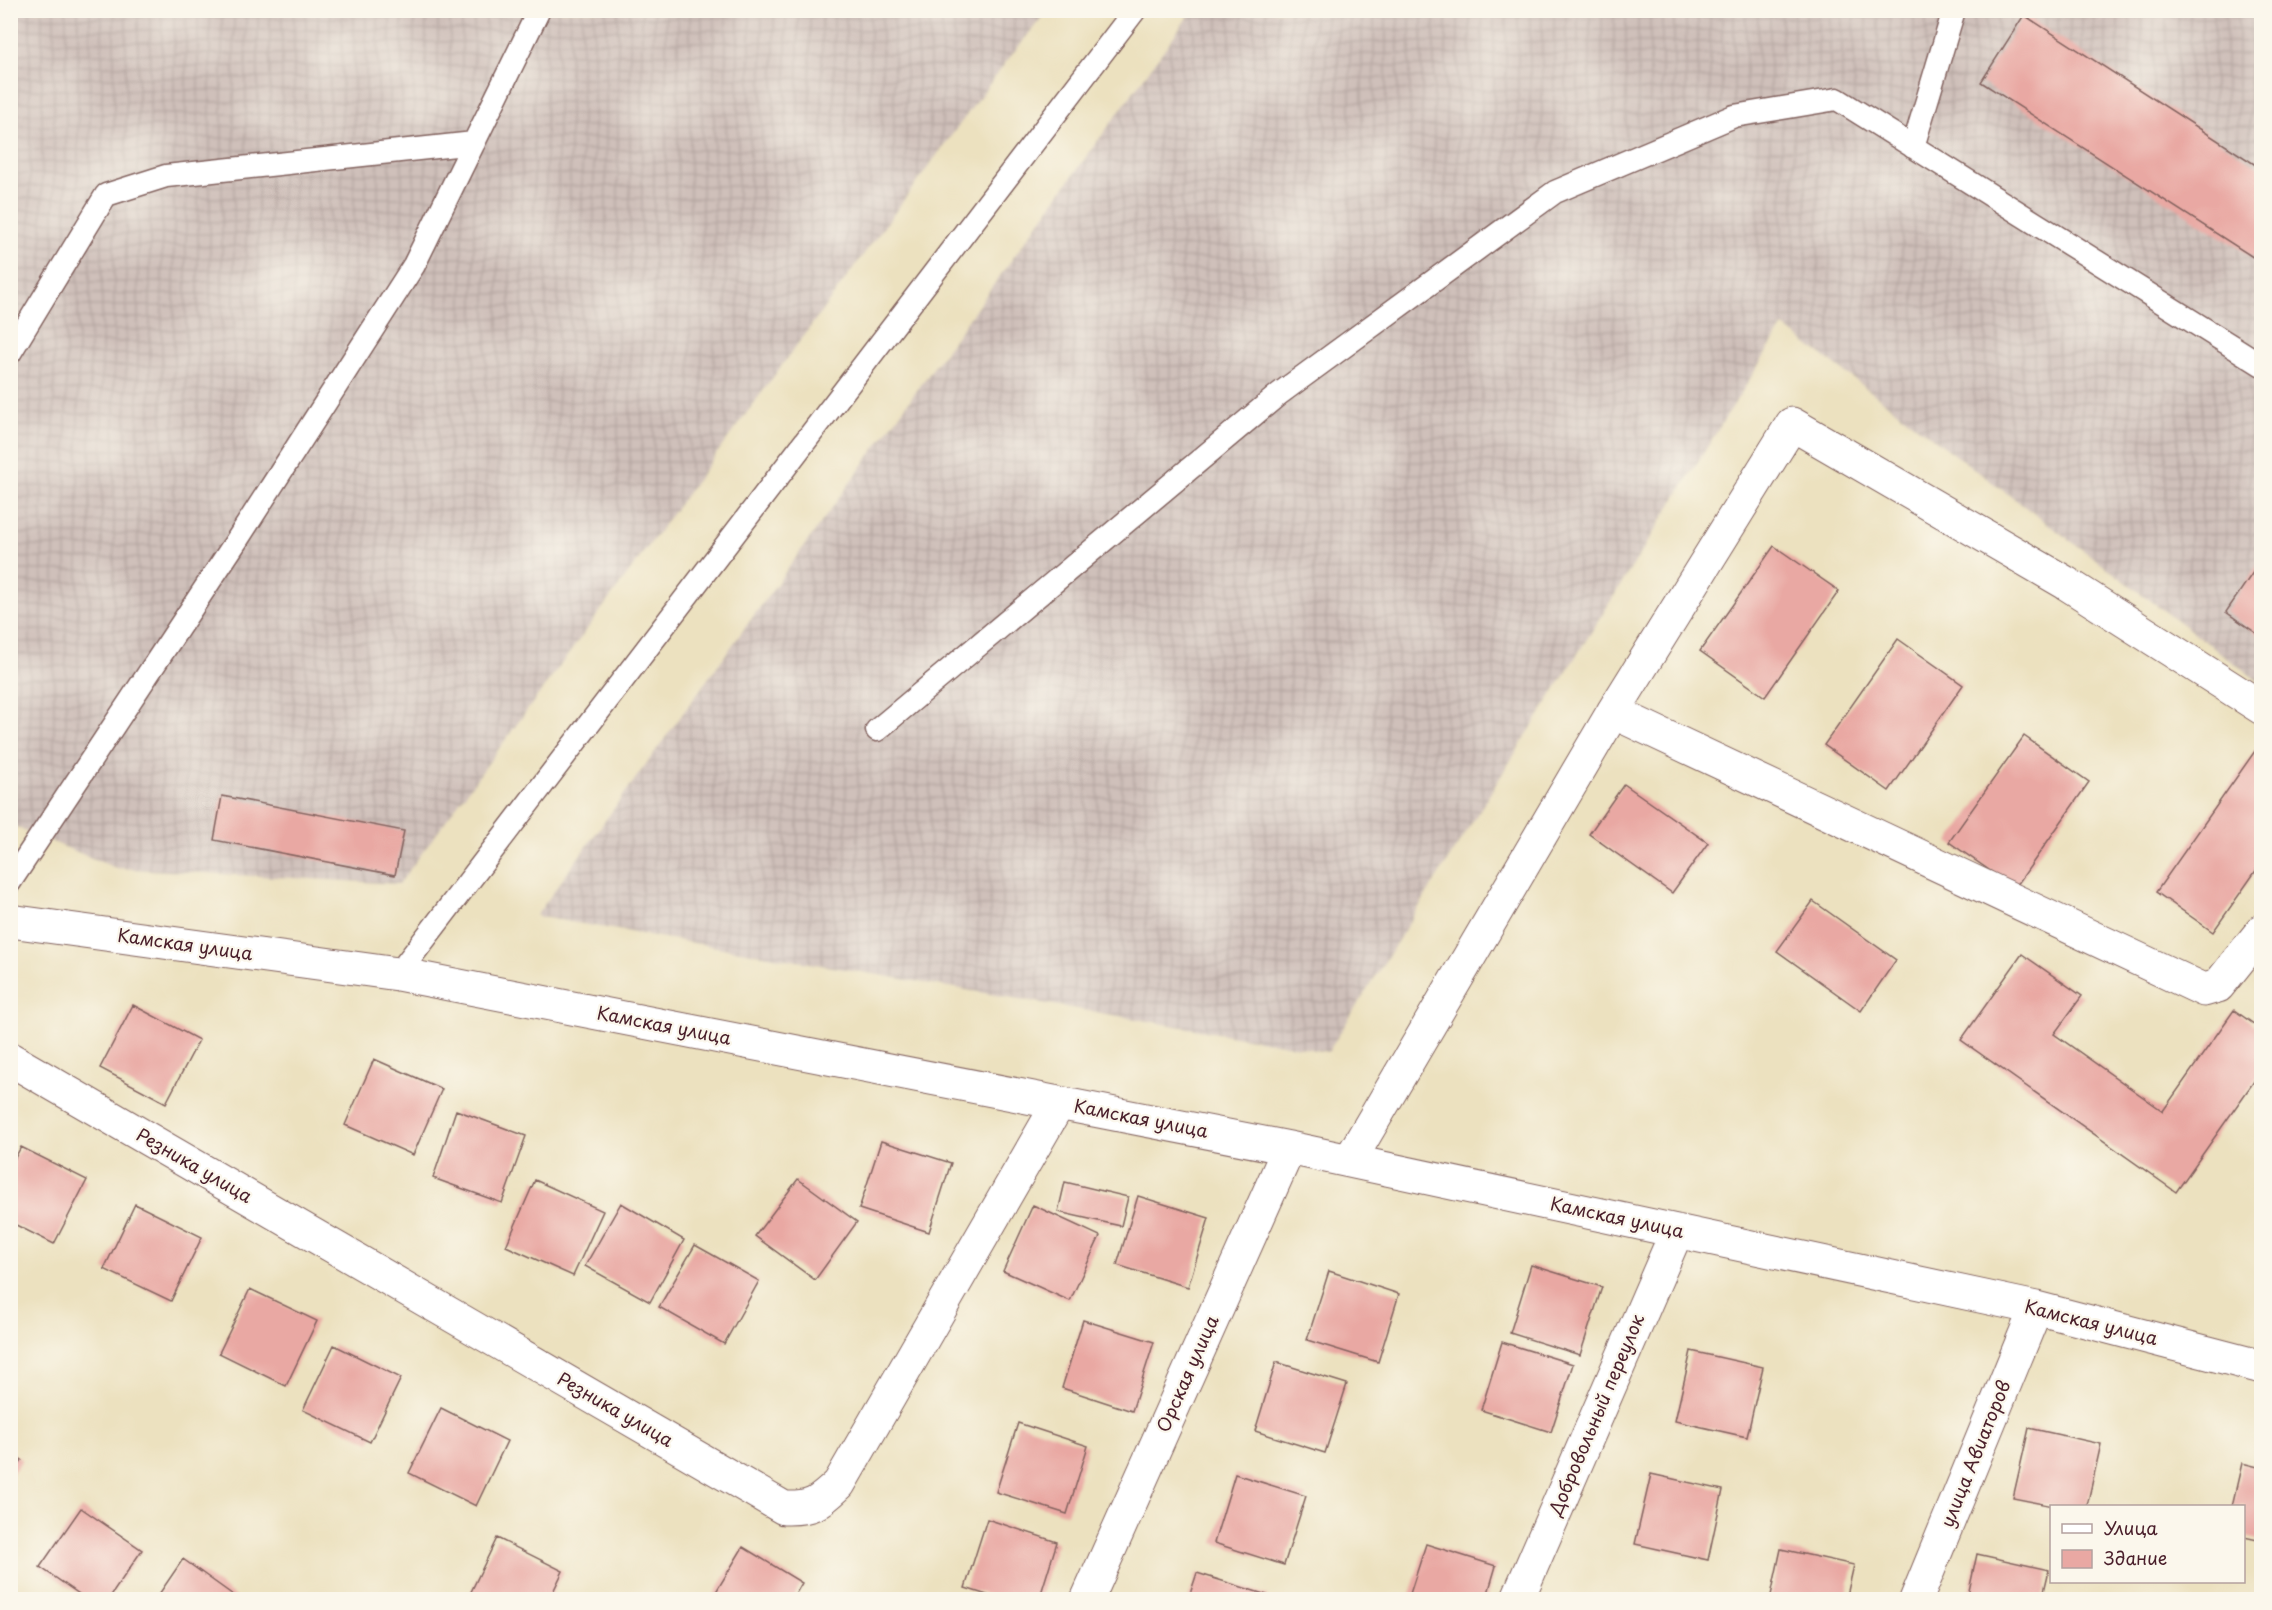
<svg xmlns="http://www.w3.org/2000/svg" width="2272" height="1610" viewBox="0 0 2272 1610" font-family="'Playpen Sans',sans-serif">
<defs>
<pattern id="industrial-grid" width="8" height="8" patternUnits="userSpaceOnUse" patternTransform="scale(1.5)"><rect width="8" height="8" fill="#cfc0ba"/><path d="M0 4h8M4 0v8" fill="none" stroke="#b3a5a0"/></pattern>
</defs>
<rect width="100%" height="100%" fill="#fbf7ec"/>
<filter id="ink" filterUnits="userSpaceOnUse"><feTurbulence type="fractalNoise" baseFrequency=".0167" numOctaves="2"/><feDisplacementMap in="SourceGraphic" scale="12" xChannelSelector="R" yChannelSelector="G"/><feConvolveMatrix kernelMatrix="1 2 1 2 8 2 1 2 1" color-interpolation-filters="sRGB"/></filter>
<filter id="wash" filterUnits="userSpaceOnUse"><feTurbulence type="fractalNoise" baseFrequency=".008" numOctaves="4" result="noise"/><feDisplacementMap in="SourceGraphic" scale="24" xChannelSelector="R" yChannelSelector="G"/><feGaussianBlur stdDeviation="1.35" result="paint"/><feColorMatrix in="noise" values="0 0 0 0 0 0 0 0 0 0 0 0 0 0 0 0 0 1.4 0 .05"/><feComposite in="paint" operator="in"/></filter>
<g filter="url(#wash)">
<rect width="100%" height="100%" fill="#ece1bf"/>
<path fill="url(#industrial-grid)" d="M 10,11 L 1047,11 L 999,71 L 399,884 L 116,868 L 11,825 Z
M 1192,11 L 2261,11 L 2261,683 L 1783,326 L 1328,1052 L 536,916 Z"/>
<g id="blocks">
<path fill="#e9a8a3" d="M 2024,15 L 2262,169 L 2262,263 L 1981,82 Z
M 1774,546 L 1839,591 L 1765,697 L 1700,651 Z
M 2262,559 L 2262,637 L 2226,612 Z
M 1898,639 L 1963,685 L 1889,791 L 1824,745 Z
M 2024,736 L 2089,782 L 2015,888 L 1949,842 Z
M 2262,741 L 2262,862 L 2213,932 L 2156,892 Z
M 1624,784 L 1708,843 L 1672,893 L 1589,834 Z
M 222,796 L 404,831 L 395,875 L 214,840 Z
M 1813,901 L 1896,960 L 1861,1011 L 1777,951 Z
M 2022,954 L 2082,996 L 2054,1034 L 2163,1111 L 2234,1010 L 2262,1030 L 2262,1070 L 2176,1192 L 1961,1040 Z
M 133,1005 L 199,1040 L 166,1103 L 100,1068 Z
M 374,1059 L 442,1089 L 413,1155 L 345,1125 Z
M 456,1110 L 526,1136 L 502,1203 L 433,1178 Z
M 881,1141 L 951,1163 L 929,1232 L 859,1209 Z
M 21,1147 L 87,1180 L 54,1244 L 10,1222 L 10,1167 Z
M 798,1179 L 857,1222 L 815,1280 L 755,1236 Z
M 535,1180 L 603,1211 L 573,1276 L 506,1246 Z
M 1065,1182 L 1128,1197 L 1121,1226 L 1058,1212 Z
M 1138,1196 L 1209,1218 L 1188,1287 L 1117,1265 Z
M 621,1203 L 684,1240 L 650,1302 L 585,1266 Z
M 135,1204 L 202,1237 L 171,1301 L 104,1269 Z
M 1033,1205 L 1100,1236 L 1070,1301 L 1003,1271 Z
M 695,1245 L 759,1281 L 724,1344 L 659,1307 Z
M 1531,1265 L 1602,1287 L 1580,1355 L 1510,1333 Z
M 1329,1271 L 1399,1294 L 1378,1362 L 1307,1340 Z
M 250,1289 L 317,1321 L 286,1386 L 219,1353 Z
M 1083,1320 L 1154,1342 L 1132,1411 L 1062,1388 Z
M 1502,1342 L 1573,1364 L 1551,1432 L 1481,1410 Z
M 334,1345 L 401,1378 L 370,1442 L 303,1410 Z
M 1691,1351 L 1763,1367 L 1747,1437 L 1675,1421 Z
M 1276,1362 L 1347,1384 L 1325,1453 L 1255,1431 Z
M 441,1408 L 507,1441 L 476,1506 L 409,1473 Z
M 1018,1423 L 1088,1446 L 1067,1514 L 996,1492 Z
M 2029,1428 L 2101,1444 L 2087,1506 L 2053,1506 L 2013,1498 Z
M 10,1452 L 22,1460 L 10,1476 Z
M 2242,1463 L 2262,1468 L 2262,1541 L 2244,1537 L 2244,1506 L 2232,1506 Z
M 1235,1474 L 1306,1496 L 1284,1565 L 1214,1543 Z
M 1651,1474 L 1723,1490 L 1708,1560 L 1635,1544 Z
M 81,1508 L 142,1550 L 108,1600 L 88,1600 L 40,1567 Z
M 987,1519 L 1057,1542 L 1039,1600 L 1003,1600 L 965,1588 Z
M 497,1538 L 563,1571 L 549,1600 L 467,1600 Z
M 1426,1544 L 1496,1566 L 1486,1600 L 1408,1600 Z
M 743,1547 L 802,1583 L 792,1600 L 711,1600 Z
M 1781,1549 L 1854,1565 L 1846,1600 L 1770,1600 Z
M 1977,1554 L 2049,1570 L 2042,1600 L 1967,1600 Z
M 183,1559 L 240,1600 L 155,1600 Z
M 1197,1573 L 1267,1595 L 1266,1600 L 1188,1600 Z"/>
</g>
</g>
<g filter="url(#ink)">
<use href="#blocks" fill-opacity="0" stroke="#83635f" stroke-width="1.5"/>
<g fill="none" stroke-linecap="round" stroke-linejoin="round">
<defs>
<path id="service" d="M 1913,147 L 1954,10
M 10,353 L 106,195 L 166,176 L 474,143
M 877,730 L 1279,394 L 1555,192 L 1734,116 L 1837,99 L 2262,365
M 10,882 L 237,540 L 414,265 L 539,10
M 398,974 L 1135,10"/>
<path id="minor" d="M 1613,712 L 2204,990 L 2218,986 L 2262,931
M 10,921 L 398,974 L 1289,1148 L 2036,1308 L 2262,1367
M 10,1059 L 784,1508 C 812,1509 819,1503 839,1484 L 1059,1103
M 1350,1160 L 1613,712 L 1792,424 L 2066,583 L 2262,708
M 1087,1600 L 1289,1148
M 1517,1600 L 1677,1231
M 1916,1600 L 2036,1308"/>
</defs>
<use href="#service" stroke="#83635f" stroke-width="25"/>
<use href="#minor" stroke="#83635f" stroke-width="35"/>
<use href="#service" stroke="#fff" stroke-width="22"/>
<use href="#minor" stroke="#fff" stroke-width="33"/>
</g>
</g>
<g text-anchor="middle" stroke-width="4.5" stroke-linejoin="round" paint-order="stroke">
<g font-size="18" fill="#4a1f2b" stroke="#fbf7ec">
<text transform="translate(185 945) rotate(8)" y="6">Камская улица</text>
<text transform="translate(664 1026) rotate(11)" y="6">Камская улица</text>
<text transform="translate(1141 1119) rotate(11)" y="6">Камская улица</text>
<text transform="translate(194 1166) rotate(30)" y="6">Резника улица</text>
<text transform="translate(1617 1218) rotate(12)" y="6">Камская улица</text>
<text transform="translate(2091 1323) rotate(14)" y="6">Камская улица</text>
<text transform="translate(1188 1374) rotate(-66)" y="6">Орская улица</text>
<text transform="translate(615 1410) rotate(30)" y="6">Резника улица</text>
<text transform="translate(1597 1415) rotate(-67)" y="6">Добровольный переулок</text>
<text transform="translate(1976 1454) rotate(-68)" y="6">улица Авиаторов</text>
</g>
</g>
<rect width="2272" height="1610" fill="none" stroke="#fbf7ec" stroke-width="36"/>
<rect x="2050" y="1505" width="195" height="78" fill="#fbf7ec" stroke="#b4a19f" stroke-width="1.5"/>
<rect x="2062" y="1524" width="30" height="9" fill="#ffffff" stroke="#b4a19f" stroke-width="1.5"/>
<text x="2104" y="1535" font-size="18" fill="#4a1f2b">Улица</text>
<rect x="2062" y="1550" width="30" height="18" fill="#e9a8a3" stroke="#b4a19f" stroke-width="1.5"/>
<text x="2104" y="1565" font-size="18" fill="#4a1f2b">Здание</text>
</svg>
